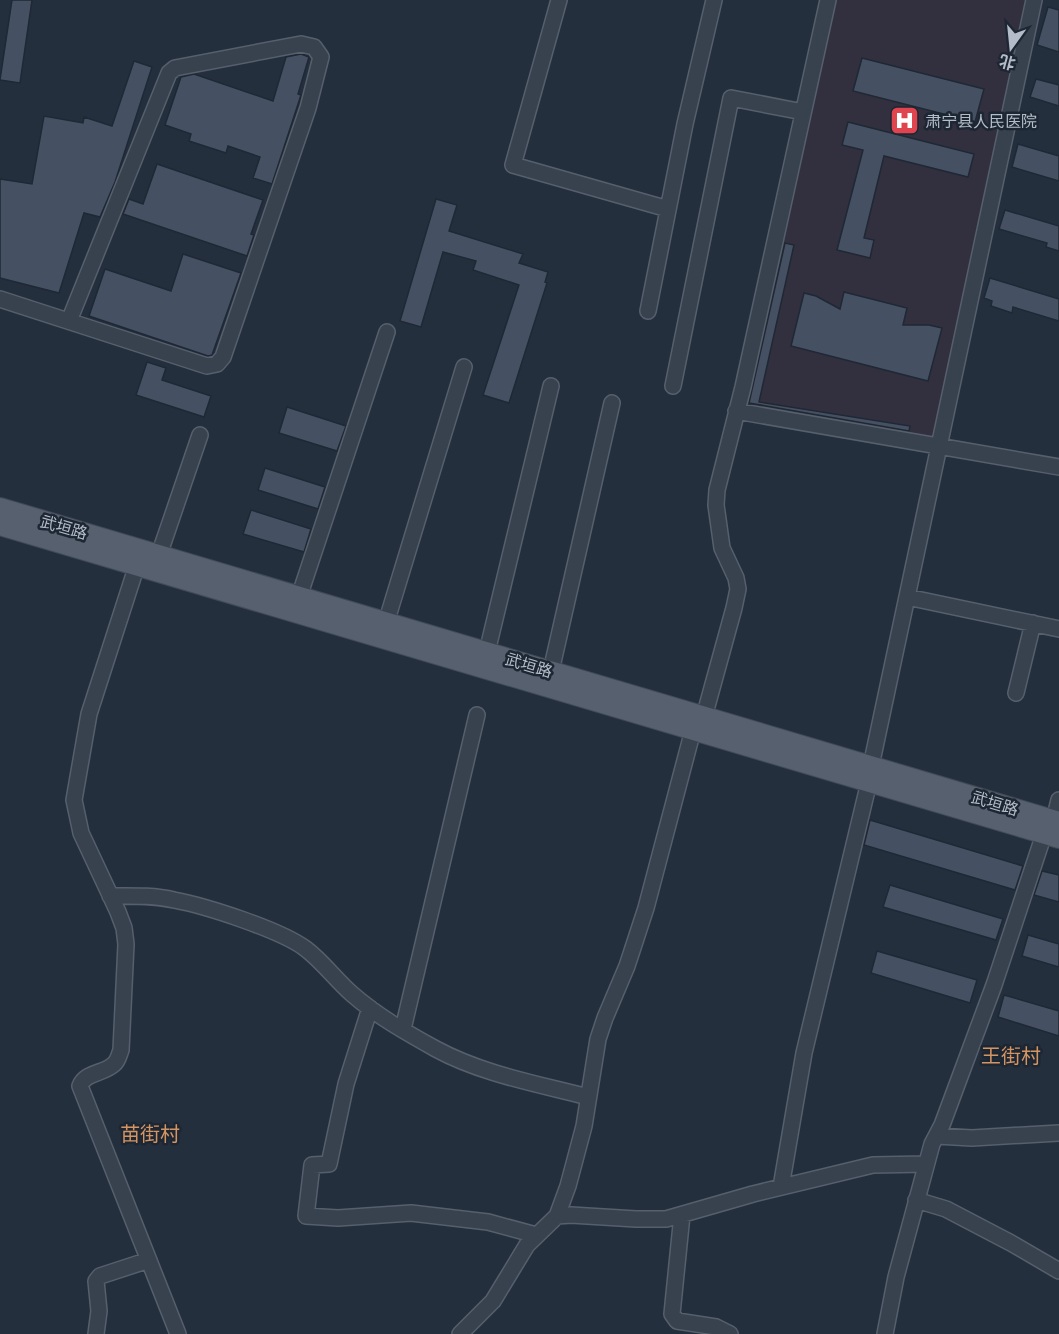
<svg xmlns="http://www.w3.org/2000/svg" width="1059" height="1334" viewBox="0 0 1059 1334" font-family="'Public Sans','Noto Sans SC',sans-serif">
<rect width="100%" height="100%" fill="#242f3e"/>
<path fill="#32303f" d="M 834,0 L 1028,0 L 973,245 L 933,440 L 743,409 Z"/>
<path fill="#455162" stroke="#1f2835" stroke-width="1.5" d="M 12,0 L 32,0 L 20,83 L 0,80 Z
M 1048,7 L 1059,10 L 1059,52 L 1037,45 Z
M 301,54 L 309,57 L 298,94 L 301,95 L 272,184 L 253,178 L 260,157 L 228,146 L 226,153 L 189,141 L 191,134 L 165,125 L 181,77 L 194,74 L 273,101 L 286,57 Z
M 862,58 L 984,89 L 975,122 L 853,91 Z
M 134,61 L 152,67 L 115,182 L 100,217 L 84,213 L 59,293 L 0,278 L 0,179 L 32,184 L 44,116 L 83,123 L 84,117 L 112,126 Z
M 1036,79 L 1059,85 L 1059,106 L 1030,97 Z
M 848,122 L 974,154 L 968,177 L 884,156 L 864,238 L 874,240 L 870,258 L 837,250 L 863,150 L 842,145 Z
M 1018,144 L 1059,156 L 1059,181 L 1012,167 Z
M 157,164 L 263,200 L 251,234 L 254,235 L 247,256 L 123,214 L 129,199 L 143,204 Z
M 436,199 L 457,205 L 449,231 L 523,254 L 519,263 L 548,272 L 545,282 L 547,283 L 509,403 L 483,395 L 519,285 L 473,270 L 476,261 L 443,252 L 421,327 L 400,321 Z
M 1005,210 L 1059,226 L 1059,251 L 1046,247 L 1047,243 L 999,229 Z
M 785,243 L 794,245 L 759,402 L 910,426 L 909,431 L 749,403 Z
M 183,254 L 241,273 L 212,355 L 208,356 L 89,316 L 105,269 L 171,291 Z
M 990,278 L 1059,299 L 1059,321 L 1013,307 L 1012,313 L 991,306 L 992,301 L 984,298 Z
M 844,292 L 907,308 L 903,325 L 929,325 L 942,328 L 928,381 L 791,346 L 804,293 L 816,296 L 840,309 Z
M 147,362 L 166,368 L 162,380 L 211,396 L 204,417 L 136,395 Z
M 287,407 L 346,426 L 337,451 L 279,433 Z
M 265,468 L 325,487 L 318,509 L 258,490 Z
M 251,510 L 311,529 L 304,552 L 243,534 Z
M 870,820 L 1023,866 L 1015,890 L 864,845 Z
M 1042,871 L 1059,875 L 1059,902 L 1034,895 Z
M 890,885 L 1003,919 L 996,940 L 883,907 Z
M 1028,935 L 1059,944 L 1059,967 L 1022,956 Z
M 877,951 L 977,980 L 970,1003 L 871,973 Z
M 1004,995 L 1059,1011 L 1059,1036 L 998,1017 Z"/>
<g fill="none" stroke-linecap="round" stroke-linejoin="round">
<defs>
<path id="minor" d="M 559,0 L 513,165 L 668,209
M 0,299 L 207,366 L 217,364 L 223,357 L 308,108 L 321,57 L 314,47 L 301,44 L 175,68 L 169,73 L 69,321
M 648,311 L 685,124 L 714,0
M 673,386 L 731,98 L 803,112
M 736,411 L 1059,467
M 159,555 L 200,435
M 137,565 L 89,714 L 74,800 L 81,833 L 118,912 L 124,928 L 126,944 L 121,1050 C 119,1055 118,1061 114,1064 C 104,1074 85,1072 80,1086 L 178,1334
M 299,597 L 387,332
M 907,597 L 1059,629
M 386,623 L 464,367
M 487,652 L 551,386
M 551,671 L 612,403
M 1016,693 L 1033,623
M 704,717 L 734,608 L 738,589 L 736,578 L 722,548 L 716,505 L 717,490 L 743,387 L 828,0
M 871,766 L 1034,0
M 1054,820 L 1059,800
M 110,896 C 131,896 153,895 174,900 C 206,906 281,930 306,949 C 323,962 336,980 352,994 C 377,1016 407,1033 436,1049 C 482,1074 538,1084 588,1097
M 370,1008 L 346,1084 L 329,1164 L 312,1165 L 306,1216 L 338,1218 L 411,1213 L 488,1222 L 536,1235
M 403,1029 L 477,715
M 937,1136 L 972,1138 L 1059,1133
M 781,1187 L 804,1053 L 869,782
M 916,1200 L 946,1209 L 1011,1243 L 1059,1271
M 682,1215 L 672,1314 L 677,1321 L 716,1327 L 730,1334
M 557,1216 L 568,1186 L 584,1126 L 598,1039 L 605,1018 L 627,966 L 646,908 L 693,730
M 96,1334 L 99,1311 L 96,1281 L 100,1276 L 149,1260
M 460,1334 L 493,1301 L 527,1245 L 557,1216 L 571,1215 L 636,1219 L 666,1219 L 753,1194 L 873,1165 L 926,1164
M 885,1334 L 896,1277 L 932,1144 L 942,1125 L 994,985 L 1044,834"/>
<path id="major" d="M 0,508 L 1059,822
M 0,525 L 1059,838"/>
</defs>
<use href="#minor" stroke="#565f6c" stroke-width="18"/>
<use href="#major" stroke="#414a57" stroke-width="22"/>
<use href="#minor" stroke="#38414e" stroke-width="15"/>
<use href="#major" stroke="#56606e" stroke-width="20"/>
</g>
<defs>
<symbol id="hospital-square" viewBox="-11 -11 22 22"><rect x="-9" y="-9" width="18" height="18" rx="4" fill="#e0444e" stroke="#1d2633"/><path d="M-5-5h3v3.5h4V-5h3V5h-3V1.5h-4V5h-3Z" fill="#fff"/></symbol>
</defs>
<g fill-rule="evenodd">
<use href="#hospital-square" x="888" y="104" width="33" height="33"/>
</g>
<g text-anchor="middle" stroke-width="5" stroke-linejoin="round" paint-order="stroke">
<g font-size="16" fill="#b4bcc9" stroke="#1d2633" text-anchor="start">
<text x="925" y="127">肃宁县人民医院</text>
</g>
<g font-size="16" fill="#b4bcc9" stroke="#1d2633">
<text transform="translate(64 527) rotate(16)" y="6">武垣路</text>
<text transform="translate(529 665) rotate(17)" y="6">武垣路</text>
<text transform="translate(995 803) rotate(17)" y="6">武垣路</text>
</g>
<g font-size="20" fill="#d59563" stroke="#1d2633">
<text x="1011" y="1063">王街村</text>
<text x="150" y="1141">苗街村</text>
</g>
</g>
<g transform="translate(1011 48) rotate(195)" stroke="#1d2633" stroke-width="4.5" paint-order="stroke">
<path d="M0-4.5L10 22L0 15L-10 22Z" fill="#b4bcc9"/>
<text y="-9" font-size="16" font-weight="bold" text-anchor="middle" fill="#b4bcc9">北</text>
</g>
</svg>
